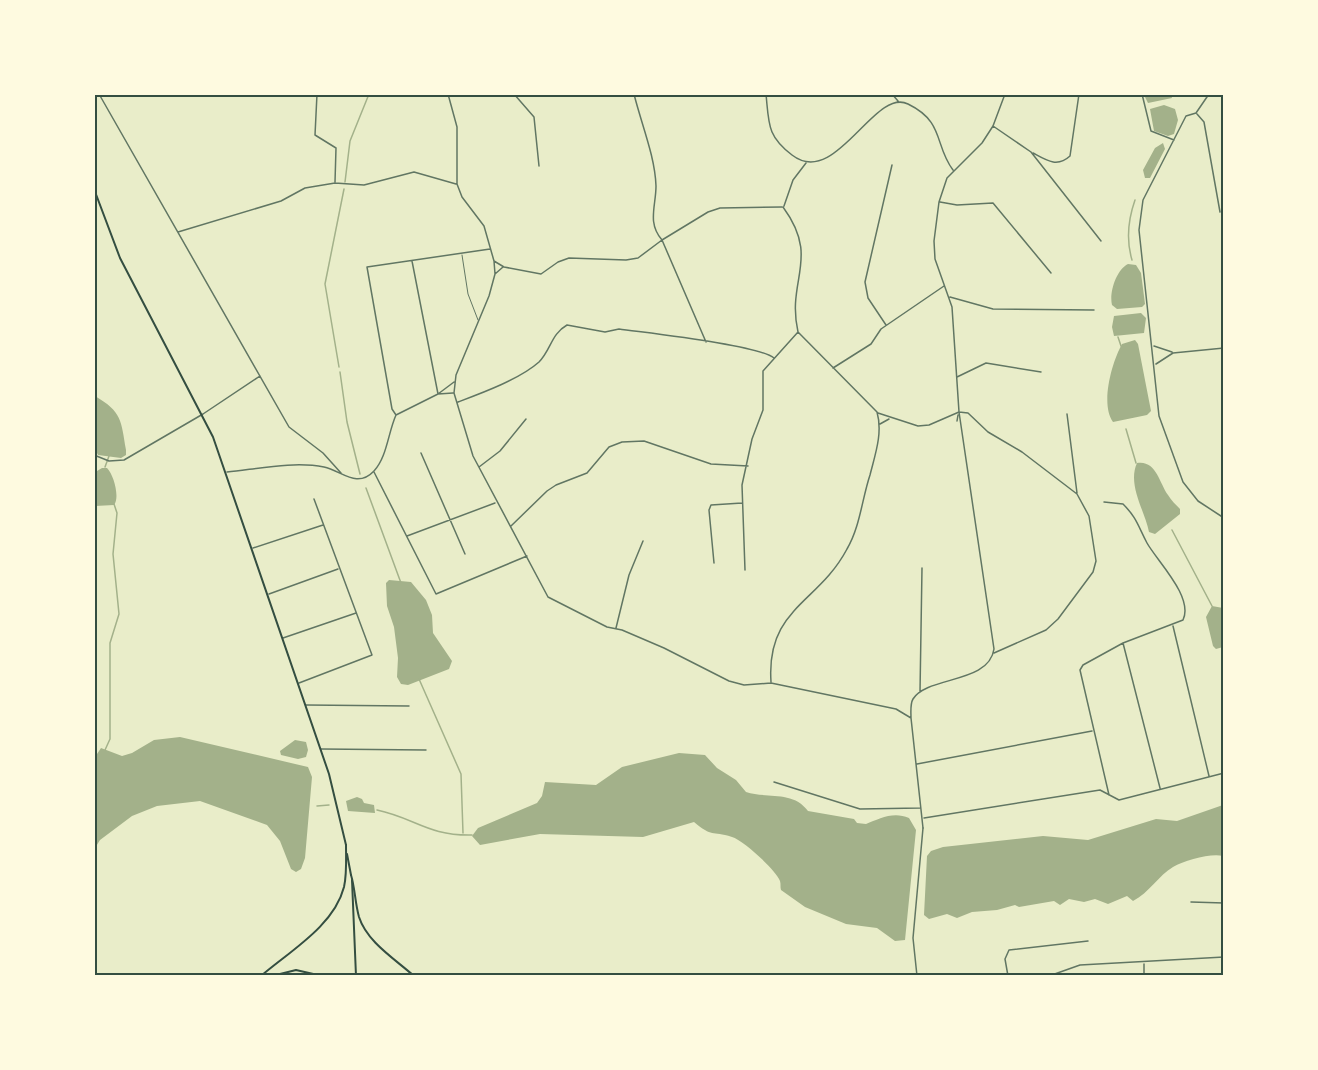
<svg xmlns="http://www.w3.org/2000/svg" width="1318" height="1070" viewBox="0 0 1318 1070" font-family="Mulish,sans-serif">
<rect width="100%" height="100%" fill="#e9edc9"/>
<path fill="#a3b18a" d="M 1144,95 L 1171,95 L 1172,98 L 1148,103 Z
M 1164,105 L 1175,109 L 1178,120 L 1174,134 L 1168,136 L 1154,131 L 1150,109 Z
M 1163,143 L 1165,149 L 1150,178 L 1145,178 L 1143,170 L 1155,148 Z
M 1128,264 L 1136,265 L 1141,273 L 1145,304 L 1142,307 L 1117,309 L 1112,305 C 1109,293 1116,270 1128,264 Z
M 1141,313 L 1146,318 L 1144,333 L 1114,336 L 1112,327 L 1114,316 Z
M 1135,340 L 1138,344 L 1151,411 L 1147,415 L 1113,422 C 1100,404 1112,362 1122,344 Z
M 95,396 C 122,412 121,420 126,450 L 126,455 L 121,458 L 98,455 L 95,449 Z
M 1137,463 C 1156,460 1159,482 1168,495 C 1171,500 1176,505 1180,509 L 1180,514 L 1155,534 L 1149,532 C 1145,511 1127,485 1137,463 Z
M 102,468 L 107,468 C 114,475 120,498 114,505 L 95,506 L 97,471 Z
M 389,580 L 411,582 L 426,600 L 432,615 L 433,633 L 452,661 L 449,669 L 408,685 L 401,684 L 397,677 L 398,658 L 394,627 L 387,606 L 386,583 Z
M 1212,606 L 1223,608 L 1223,647 L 1216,649 L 1213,646 L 1206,617 Z
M 180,737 L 308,767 L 312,777 L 305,858 L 301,869 L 296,872 L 291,869 L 280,841 L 267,825 L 200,801 L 157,806 L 132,816 L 100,840 L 95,848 L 95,757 L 101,748 L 122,756 L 132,753 L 154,740 Z
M 295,740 L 306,742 L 308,750 L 306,757 L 298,759 L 281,755 L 280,751 Z
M 679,753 L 705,755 L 717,768 L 736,780 L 746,792 C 766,799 793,790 808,811 L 854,819 L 857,823 L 866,824 C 879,819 893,811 909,818 L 916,830 L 905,940 L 895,941 L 877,928 L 846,924 L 805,907 L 781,890 C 780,887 781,884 780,881 C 776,870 743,840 732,837 C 711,830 713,838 694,822 L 643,837 L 540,834 L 480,845 L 472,836 L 478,828 L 537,803 L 542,796 L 545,782 L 596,785 L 622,767 Z
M 357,797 L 362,799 L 364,803 L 374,805 L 375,813 L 348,811 L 346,801 Z
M 1223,805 L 1223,856 C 1211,853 1185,860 1173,867 C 1159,875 1149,893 1133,901 L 1127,896 L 1108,904 L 1095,899 L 1084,902 L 1069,899 L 1060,905 L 1054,901 L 1019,907 L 1015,905 L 997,910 L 972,912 L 957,918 L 947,914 L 929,919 L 924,915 L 927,856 L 931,851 L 943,847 L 1043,836 L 1088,840 L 1156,819 L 1177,821 Z"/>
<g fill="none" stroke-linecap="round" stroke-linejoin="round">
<path stroke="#a3b18a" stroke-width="1.5" d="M 345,182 L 350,141 L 369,94
M 1132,260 C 1126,240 1128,220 1135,200
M 1118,337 L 1121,346
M 339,367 L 325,284 L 344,189
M 340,372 L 347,422 L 360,474
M 1126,429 L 1136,463
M 105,467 L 109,456
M 366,488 L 401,583
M 1172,530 L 1212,606
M 419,679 L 461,774 L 463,833
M 105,750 L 110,739 L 110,643 L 119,614 L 113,554 L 117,513 L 114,504
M 317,806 L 329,805
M 377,810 C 415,818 428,836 472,835"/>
<path stroke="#617663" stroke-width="1" d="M 462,255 L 468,294 L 478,320"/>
<path stroke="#617663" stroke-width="1.5" d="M 99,94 L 289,427 L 323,453 L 341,473
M 317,94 L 315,135 L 336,148 L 335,182
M 448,94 L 457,127 L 457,184 L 462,197 L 484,226 L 494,261 L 495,274 L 489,296 L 456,375 L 454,393 L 473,456 L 548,597 L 607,627 L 622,630 L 664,648 L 729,681 L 744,685 L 771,683 L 896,709 L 911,718
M 514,94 L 534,117 L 539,166
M 634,94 C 641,123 655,156 656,186 C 656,206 647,223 662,240 L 706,342
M 766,94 C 769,124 767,136 792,155 C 836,189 874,87 908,104 C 945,122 934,145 953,170
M 892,94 L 898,101
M 1142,94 L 1151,131 L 1174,140
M 1209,94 L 1196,113 L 1186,116 L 1143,200 L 1139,230 L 1159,416 L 1183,482 L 1198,501 L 1224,518
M 1197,114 L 1204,122 L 1220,212
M 993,126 L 1031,152 L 1101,241
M 1033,153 C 1046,160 1057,168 1070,156 L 1079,94
M 940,202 L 957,205 L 993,203 L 1051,273
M 784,206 L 793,180 L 806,163
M 178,232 L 281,201 L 305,188 L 335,183 L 364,185 L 414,172 L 456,184
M 412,261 L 438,394 L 453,393
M 494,261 L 504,267 L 541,274 L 558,262 L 569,258 L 626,260 L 638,258 L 662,240 L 708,212 L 720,208 L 782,207
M 495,274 L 503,267
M 950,297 L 993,309 L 1094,310
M 886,325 L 868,298 L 865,282 L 892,165
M 1154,346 L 1172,352
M 1156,364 L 1173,353 L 1224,348
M 833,368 L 871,344 L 881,329 L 944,286
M 957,377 L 986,363 L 1041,372
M 458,402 C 482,393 520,379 539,362 C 551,350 551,334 567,325 L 605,332 L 619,329 C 647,333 758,345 774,358
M 878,413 L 918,426 L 929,425 L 959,412 L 968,413 L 988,432 L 1022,452 L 1077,494 L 1089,516 L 1096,561 L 1093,572 L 1058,619 L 1046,630 L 994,653
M 1067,414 L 1077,493
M 396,415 L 392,409 L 367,267 L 490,249
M 957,421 L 958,415
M 880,424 L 889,419
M 421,453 L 465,554
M 94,455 L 109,461 L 124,460 L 203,414 L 260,376
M 479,467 L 500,451 L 526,419
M 227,472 C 257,469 294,461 324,467 C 342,471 357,489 374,471 C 387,457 388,433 396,415 L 438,394 L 454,382
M 374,472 L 436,594 L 527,556
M 1104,502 L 1123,504 C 1137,518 1138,526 1147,543 C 1157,561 1194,597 1183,620 L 1123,643 L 1083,665 L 1080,670 L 1109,795
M 511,526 L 547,491 L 556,485 L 587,473 L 609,447 L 622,442 L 644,441 L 711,464 L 748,466
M 407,536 L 495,503
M 253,548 L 323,525
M 714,563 L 709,510 L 711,505 L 742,503
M 745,570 L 742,485 L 752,439 L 763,410 L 763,371 L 798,332
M 269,594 L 338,569
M 1173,626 L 1209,776
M 616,628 L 629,575 L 643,541
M 283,638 L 356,613
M 1123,643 L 1160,788
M 771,682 C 766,608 818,604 847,549 C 860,527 862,499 870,475 C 875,455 883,433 877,412 L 798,332 C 786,279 821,259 783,207
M 299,683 L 372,655 L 314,499
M 920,692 L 922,568
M 306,705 L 409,706
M 321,749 L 426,750
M 917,764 L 1092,731
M 774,782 L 860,809 L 920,808
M 924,818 L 1100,790 L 1119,800 L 1224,773
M 923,828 L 911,718 C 911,712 910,704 913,699 C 927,676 989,684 994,649 L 959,412 L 952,307 L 935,259 L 934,241 L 939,202 L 947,178 L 982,143 L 993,126 L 1005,94
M 1191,902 L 1224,903
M 1144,964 L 1144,976
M 1008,976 L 1005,959 L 1009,950 L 1088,941
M 1049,976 L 1080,965 L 1224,957"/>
<path stroke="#617663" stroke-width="1.5" d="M 917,976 L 913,938 L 923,828"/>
<path stroke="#344e41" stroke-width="2" d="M 94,189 L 120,258 L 213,437 L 329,774 L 346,845
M 347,854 L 351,875
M 352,880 L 356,976"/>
<path stroke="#344e41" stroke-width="2" d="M 351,875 C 355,888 355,903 359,917 C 367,942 395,959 414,976"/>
<path stroke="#344e41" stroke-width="2" d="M 261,976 C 290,951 334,926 344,887 C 347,874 346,859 346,845
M 272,976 L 296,970 L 322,976"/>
</g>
<rect width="1318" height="1070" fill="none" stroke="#fefae0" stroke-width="192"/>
<rect x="96" y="96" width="1126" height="878" fill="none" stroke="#344e41" stroke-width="2"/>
</svg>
